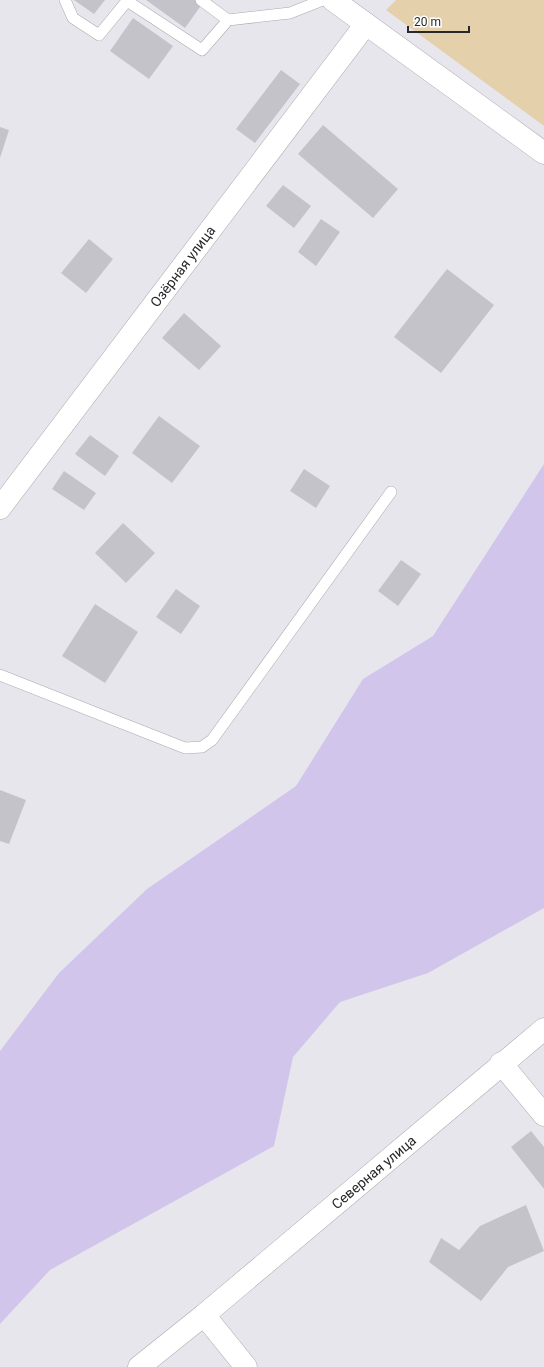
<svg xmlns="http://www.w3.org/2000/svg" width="544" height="1367" viewBox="0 0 544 1367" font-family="Roboto,sans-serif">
<rect width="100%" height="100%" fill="#e8e6ed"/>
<path fill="#e4d1ac" d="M 396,0 L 544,0 L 544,126 L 386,10 Z"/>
<path fill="#d2c5ec" d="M 544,464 L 544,908 L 428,973 L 340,1002 L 293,1057 L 274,1146 L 50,1270 L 0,1324 L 0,1051 L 59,973 L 147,889 L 296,786 L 363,679 L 433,636 Z"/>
<path fill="#c5c3ca" d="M 74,0 L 105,0 L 94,14 Z
M 146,0 L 205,0 L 185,28 Z
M 133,18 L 173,46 L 149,79 L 110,51 Z
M 281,70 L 300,84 L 255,143 L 236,129 Z
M 323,125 L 398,189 L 373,218 L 298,154 Z
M 0,127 L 9,130 L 0,158 Z
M 283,185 L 311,206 L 294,228 L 266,206 Z
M 321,219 L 340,232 L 316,266 L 298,252 Z
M 89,239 L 113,259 L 86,293 L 61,273 Z
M 447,269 L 494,305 L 441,373 L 394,337 Z
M 184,313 L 221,346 L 199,370 L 162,338 Z
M 159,416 L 200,446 L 172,483 L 132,453 Z
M 90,435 L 119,456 L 105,476 L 75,454 Z
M 304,469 L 330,486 L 316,508 L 290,491 Z
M 64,471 L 96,493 L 84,510 L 52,489 Z
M 123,523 L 155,553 L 126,583 L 95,553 Z
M 401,560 L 421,574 L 398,606 L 378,591 Z
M 176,589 L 200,606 L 181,634 L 156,617 Z
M 95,604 L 138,632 L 105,683 L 62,656 Z
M 0,790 L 26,800 L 9,844 L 0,841 Z
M 531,1131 L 544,1147 L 544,1189 L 511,1147 Z
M 526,1205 L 544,1251 L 508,1267 L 481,1301 L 429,1262 L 441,1238 L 459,1250 L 480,1226 Z"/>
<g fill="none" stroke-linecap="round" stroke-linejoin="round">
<defs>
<path id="lane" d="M 65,0 L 73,18 L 99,35 L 127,1 L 202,50 L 228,20
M 201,0 L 228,20 L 290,13 L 323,0
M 0,675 L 185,748 L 202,747 L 212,740 L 391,492"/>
<g id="street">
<path id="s1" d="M 0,508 L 366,24"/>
<path d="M 501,1063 L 544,1115"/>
<path d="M 204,1315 L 246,1367"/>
<path id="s2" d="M 139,1367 L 204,1315 L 544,1029"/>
</g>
<path id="secondary" d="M 333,0 L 544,153"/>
</defs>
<use href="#lane" stroke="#aba8af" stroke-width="12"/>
<use href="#street" stroke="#aba8af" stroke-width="23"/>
<use href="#secondary" stroke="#aba8af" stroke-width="23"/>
<use href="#lane" stroke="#fff" stroke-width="11"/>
<use href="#street" stroke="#fff" stroke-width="22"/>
<use href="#secondary" stroke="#fff" stroke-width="22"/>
</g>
<g text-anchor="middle" stroke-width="4" stroke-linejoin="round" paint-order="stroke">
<g font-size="14" fill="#28282a" stroke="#fff">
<text dy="5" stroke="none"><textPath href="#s1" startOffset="303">Озёрная улица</textPath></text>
<text dy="5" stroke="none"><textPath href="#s2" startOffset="305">Северная улица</textPath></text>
</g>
</g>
<path d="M408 26v6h61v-6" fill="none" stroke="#28282a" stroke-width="2"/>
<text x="414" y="26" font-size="12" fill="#28282a" stroke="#ffffff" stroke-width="3" paint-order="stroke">20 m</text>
</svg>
